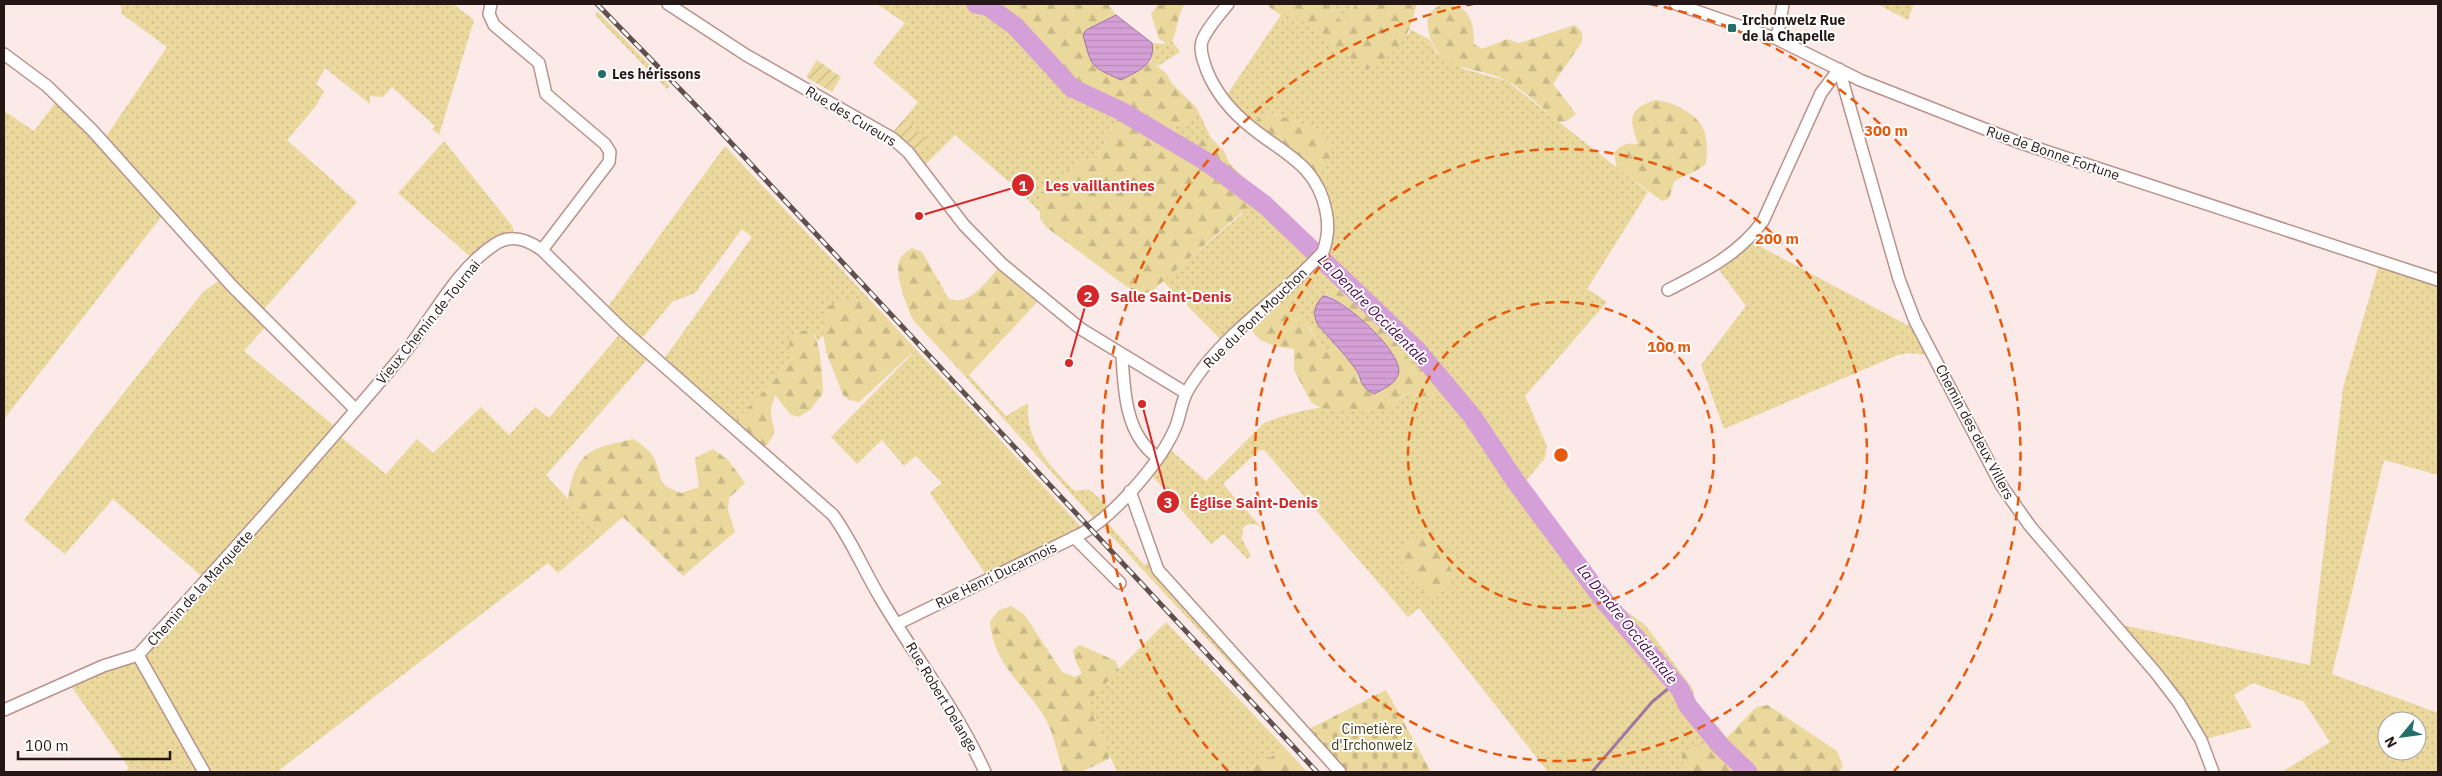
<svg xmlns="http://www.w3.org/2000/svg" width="2442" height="776" viewBox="0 0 2442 776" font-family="'IBM Plex Sans',sans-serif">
<defs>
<pattern id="grass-dots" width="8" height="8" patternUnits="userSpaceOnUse" patternTransform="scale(1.25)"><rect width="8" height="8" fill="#ead89d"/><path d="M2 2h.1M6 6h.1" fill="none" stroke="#c9b986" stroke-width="1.8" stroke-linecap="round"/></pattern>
<pattern id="forest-firs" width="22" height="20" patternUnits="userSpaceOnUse" patternTransform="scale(1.25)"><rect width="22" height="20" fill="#ead89d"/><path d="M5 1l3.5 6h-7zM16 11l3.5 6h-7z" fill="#c9b986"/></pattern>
<pattern id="cemetery-stones" width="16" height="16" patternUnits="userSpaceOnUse" patternTransform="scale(1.25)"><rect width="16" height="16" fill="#ead89d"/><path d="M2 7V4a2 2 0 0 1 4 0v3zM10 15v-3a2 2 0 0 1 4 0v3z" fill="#c9b986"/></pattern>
<pattern id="garden-furrows" width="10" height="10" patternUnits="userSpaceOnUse" patternTransform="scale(1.25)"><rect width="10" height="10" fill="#ead89d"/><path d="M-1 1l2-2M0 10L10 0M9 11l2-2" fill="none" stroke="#c9b986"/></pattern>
<pattern id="water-rules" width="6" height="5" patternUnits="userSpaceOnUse" patternTransform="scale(1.25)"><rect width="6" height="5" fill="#d5a0d7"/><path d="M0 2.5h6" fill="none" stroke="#b789b8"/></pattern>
</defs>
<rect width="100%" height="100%" fill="#fbeae7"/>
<path fill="url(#grass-dots)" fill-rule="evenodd" d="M 120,4 L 453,4 L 474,20 L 439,135 L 432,129 L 435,126 L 392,87 L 383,97 L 370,96 L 370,104 L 325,68 L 316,84 L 324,91 L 316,106 L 287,140 L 357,202 L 259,315 L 268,324 L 244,351 L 333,425 L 339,431 L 337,434 L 386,474 L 417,439 L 433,453 L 481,407 L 509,435 L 535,407 L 549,418 L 623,330 L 604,312 L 725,146 L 870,300 L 845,299 L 822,326 L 824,335 L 818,341 C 813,330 808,329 796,331 L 793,364 L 784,365 L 777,377 L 732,425 L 661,363 L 752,237 L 742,229 L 695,293 L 672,302 L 638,343 L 651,355 L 546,475 L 601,536 L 558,573 L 548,563 L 277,772 L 124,772 L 129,768 L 68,682 L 138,655 L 206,580 L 113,499 L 65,554 L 24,520 L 203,292 L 224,277 L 165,212 L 4,419 L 4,111 L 34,131 L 59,98 L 103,141 L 167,47 L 122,14 Z
M 877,4 L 976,4 C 1021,13 1038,64 1072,88 C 1086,98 1106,104 1121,111 L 1096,159 L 1083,160 L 1040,204 L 1040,212 L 1015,187 L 955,135 L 921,169 L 890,137 L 918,102 L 873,63 L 905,23 Z
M 1333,4 L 1356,4 L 1344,23 L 1338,18 Z
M 1877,4 L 1914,4 L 1908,20 Z
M 597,11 L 670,86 L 667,89 L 595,15 Z
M 1281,15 L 1294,15 L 1325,37 L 1409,34 L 1410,29 L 1430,40 L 1436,52 L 1464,69 L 1507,81 L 1648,192 L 1587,289 L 1607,302 L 1525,396 L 1547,446 L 1545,458 L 1520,488 L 1606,603 L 1625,610 L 1646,626 L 1693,689 L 1694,699 L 1727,738 L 1720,745 L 1693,746 L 1681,755 L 1686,772 L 1548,772 L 1419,608 L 1408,617 L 1265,451 L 1259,450 L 1223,484 L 1262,528 C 1254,523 1250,522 1243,528 L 1242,539 L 1251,556 L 1247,559 L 1224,534 L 1211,544 L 1148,471 L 1165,445 L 1206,481 L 1264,423 C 1278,417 1308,408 1323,408 C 1363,409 1376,421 1409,392 L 1420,397 L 1425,366 L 1414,372 L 1404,348 L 1342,291 L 1334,287 L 1327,293 L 1329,296 L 1323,296 L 1318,325 L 1338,348 L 1331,351 L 1325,349 L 1310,328 L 1277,300 L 1225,344 L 1163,281 L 1242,214 L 1250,194 L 1265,205 L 1318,257 L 1330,242 L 1314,178 L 1321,130 L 1268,112 L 1253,128 L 1224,99 Z
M 1172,41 L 1180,52 L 1158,66 L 1151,61 L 1153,51 L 1152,43 L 1162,44 Z
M 1196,107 L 1211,138 L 1200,140 L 1189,151 L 1169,140 L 1174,135 L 1176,125 L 1189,121 Z
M 444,141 L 513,227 L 513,238 L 475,261 L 398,193 Z
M 1748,240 L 1907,325 L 1915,321 L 1934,356 L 1910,353 L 1898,355 L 1724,429 L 1701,365 L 1746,306 L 1716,266 Z
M 2380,261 L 2438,280 L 2438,475 L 2384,460 L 2332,674 L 2438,713 L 2438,772 L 2282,772 L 2330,742 L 2304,702 L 2253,683 L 2234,695 L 2252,727 L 2201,740 L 2113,623 L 2310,665 L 2343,388 ZM 2387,721 L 2417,721 L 2417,751 L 2387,751 Z
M 911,344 L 1082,528 L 989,579 L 930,493 L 942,483 L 916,456 L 904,466 L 882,440 L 857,464 L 831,437 L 911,355 L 914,351 Z
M 969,375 L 1006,416 L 1028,403 C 1025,441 1050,466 1075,491 L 1089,489 L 1112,510 L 1095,520 L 965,376 Z
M 1107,522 L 1144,565 L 1150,561 L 1338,770 L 1317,757 L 1102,526 Z
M 1166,622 L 1286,749 L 1242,772 L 1117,772 L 1086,702 Z"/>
<path fill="url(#forest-firs)" d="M 976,4 L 1108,4 L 1116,15 L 1086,30 L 1143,68 L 1151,61 L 1167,74 L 1172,84 L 1196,107 L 1189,121 L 1176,125 L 1174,135 L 1170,140 L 1189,151 L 1200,140 L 1211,138 L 1224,151 L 1230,164 L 1248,182 L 1249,206 L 1152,291 L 1145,293 L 1127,287 L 1046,227 L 1040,218 L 1040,204 L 1068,169 L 1083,160 L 1096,159 L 1121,111 C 1106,104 1086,98 1072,88 C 1038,63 1021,13 976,4 Z
M 1158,4 L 1185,4 C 1177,14 1178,29 1172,41 L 1167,43 L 1159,39 L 1151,14 Z
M 1269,4 L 1333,4 L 1338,18 L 1344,23 L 1356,4 L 1417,4 C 1406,44 1402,48 1367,70 L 1294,15 L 1281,15 L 1270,8 Z
M 1442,4 C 1469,4 1474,20 1474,44 L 1482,49 L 1507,39 L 1519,43 L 1575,25 L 1582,32 L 1582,42 L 1553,84 L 1576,114 L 1567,121 L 1559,122 C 1542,109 1526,91 1507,81 C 1476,64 1436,75 1428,28 C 1426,15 1431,10 1442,4 Z
M 1656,100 C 1672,102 1696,113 1703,128 C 1708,138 1707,153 1706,164 C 1696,172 1685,175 1674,182 L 1669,199 L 1662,201 L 1617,168 L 1614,153 C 1621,144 1627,143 1638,144 C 1629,119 1628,108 1656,100 Z
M 1268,112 L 1321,130 L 1332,145 L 1332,155 L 1321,171 L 1311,174 L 1253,128 L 1257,120 Z
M 912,248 L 922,252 L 949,299 C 972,306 988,279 1002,264 L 1042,297 L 969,375 L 965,376 L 913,320 C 907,307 893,272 900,259 C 902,254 908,251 912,248 Z
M 1333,287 L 1341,291 L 1404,348 L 1414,372 L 1425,365 L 1434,368 L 1443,379 L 1442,389 C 1431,398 1422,398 1409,392 L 1385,410 L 1366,412 L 1321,408 L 1311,402 L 1294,370 L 1294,349 C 1274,346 1255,344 1248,322 L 1277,300 C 1298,312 1311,330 1325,349 L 1331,351 L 1338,348 L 1356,369 L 1359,381 L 1396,358 C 1382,338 1360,316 1340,302 C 1335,299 1330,298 1327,293 Z
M 845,299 L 870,300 L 911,344 L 914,351 L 859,402 L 849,400 L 843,395 L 826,352 L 822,326 L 829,306 Z
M 809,330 C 822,337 822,378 823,393 L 811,409 L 799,417 L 790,414 L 775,395 C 774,400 771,406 771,411 C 771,429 780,427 767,445 L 757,447 L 732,425 L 777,377 L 784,365 L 793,364 C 788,351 786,341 796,331 Z
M 634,439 C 640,444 651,451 654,458 C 664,480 654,483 681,493 L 699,487 L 695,458 L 713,449 L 728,460 L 745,483 L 729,498 L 728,510 L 735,532 L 683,576 L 623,517 L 601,536 L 568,500 C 575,452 589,448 634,439 Z
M 1425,532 L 1434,533 L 1454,576 L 1447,589 L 1429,599 L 1399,557 L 1399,550 Z
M 1011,606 L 1024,614 L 1062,672 L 1075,677 L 1082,673 L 1076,662 L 1073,650 L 1080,645 L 1116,661 L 1119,670 L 1087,702 L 1109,753 L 1109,759 L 1081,772 L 1063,771 C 1057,753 1053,729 1042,713 C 1020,680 994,665 990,621 L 999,610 Z
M 1768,705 L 1837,751 L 1843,766 L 1839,772 L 1686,772 L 1681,755 L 1692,746 L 1720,745 L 1756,707 Z
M 1286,749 L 1307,772 L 1242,772 Z"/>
<path fill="url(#cemetery-stones)" d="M 1386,690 L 1431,772 L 1347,772 L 1309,729 Z"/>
<path fill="url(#garden-furrows)" d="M 817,60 L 841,77 L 832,92 L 806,77 Z
M 904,119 L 930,141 L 920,153 L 894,131 Z"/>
<path fill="url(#water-rules)" stroke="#a0779d" d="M 1116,15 L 1152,43 C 1156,65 1138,71 1121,80 C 1090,66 1092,68 1083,35 L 1086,30 Z
M 1323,296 C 1341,296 1407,355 1398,375 C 1394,385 1383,389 1374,394 C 1357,385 1363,378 1354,367 C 1343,352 1330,339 1318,325 C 1312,313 1314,306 1323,296 Z"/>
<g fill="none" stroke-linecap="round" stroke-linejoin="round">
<path stroke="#a0779d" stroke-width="3" d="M 1592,772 L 1652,702 L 1675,683"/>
<path stroke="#d5a0d7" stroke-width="19" d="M 976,4 L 989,7 L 1015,26 L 1072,88 L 1121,111 L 1207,162 L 1265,205 L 1417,350 L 1472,416 L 1516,482 L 1606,603 L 1680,689 L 1688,706 L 1720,745 L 1748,772"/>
<defs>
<path id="minor" d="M 491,4 L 489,14 L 494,25 L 539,63 L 546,94 L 605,144 L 610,152 L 609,162 L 542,250
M 668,4 L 746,55 L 892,138 L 908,152 L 964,225 L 1002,264 L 1081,329 L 1186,393
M 1676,4 L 1777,39 L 1860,80 L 2018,142 L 2438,280
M 1777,39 L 1783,4
M 4,54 L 47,86 L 92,130 L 232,286 L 356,410
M 1839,69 L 1899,279 L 1915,321 L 2001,485 L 2030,526 L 2156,673 L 2179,703 L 2201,740 L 2213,772
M 1668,290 C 1705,271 1738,255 1763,221 L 1821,93 L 1839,69
M 1122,355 C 1124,390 1125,434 1157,457
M 1130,491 L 1158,570 L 1340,772
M 1074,537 L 1120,583
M 897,624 L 1081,534 C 1114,516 1162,461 1176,426 C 1180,416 1181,404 1186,394 C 1190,385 1197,376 1203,368 C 1235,326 1286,293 1323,252 C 1328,237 1329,226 1326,211 C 1317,165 1284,154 1252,128 C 1233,113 1216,93 1207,71 C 1204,62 1199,51 1202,41 C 1207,28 1219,15 1228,4
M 138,655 L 204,772
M 4,710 L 103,666 L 138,655 C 227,558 315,459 400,358 C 432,321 454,270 497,243 C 513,234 528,240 542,250 L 623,330 L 833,515 C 852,541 864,571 881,599 C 915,657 957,710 985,772"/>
</defs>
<use href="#minor" stroke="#b9928c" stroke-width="14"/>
<use href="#minor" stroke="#fff" stroke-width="11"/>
<defs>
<path id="rail" d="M 597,4 L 708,118 L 1317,772"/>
</defs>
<use href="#rail" stroke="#5f504d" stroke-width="5"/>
<use href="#rail" stroke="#fff" stroke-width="3" stroke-dasharray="9" stroke-linecap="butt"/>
</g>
<g fill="none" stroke="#e8590c" stroke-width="2.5" stroke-dasharray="9 6">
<circle cx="1561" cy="455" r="153"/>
<circle cx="1561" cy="455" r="306"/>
<path d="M1228 771A459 459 0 0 1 1473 4M1649 4A459 459 0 0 1 1894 771"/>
</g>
<g fill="#246e6a" stroke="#fff" stroke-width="2">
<rect x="1727" y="23" width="10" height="10" rx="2.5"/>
<circle cx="602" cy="74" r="5"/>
</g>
<g text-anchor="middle" stroke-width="4" stroke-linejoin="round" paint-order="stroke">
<g font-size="14" font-weight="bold" fill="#251715" stroke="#fff" text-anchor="start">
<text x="1742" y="25">Irchonwelz Rue<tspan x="1742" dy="16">de la Chapelle</tspan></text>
<text x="612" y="79">Les hérissons</text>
</g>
<g font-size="14" fill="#251715" stroke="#fff">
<text transform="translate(851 116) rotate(31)" y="5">Rue des Cureurs</text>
<text transform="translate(2053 153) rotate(19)" y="5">Rue de Bonne Fortune</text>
<text transform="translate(1255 318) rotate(-44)" y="5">Rue du Pont Mouchon</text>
<text transform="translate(428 322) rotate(-51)" y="5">Vieux Chemin de Tournai</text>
<text transform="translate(1975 432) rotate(62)" y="5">Chemin des deux Villers</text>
<text transform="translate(996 575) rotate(-26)" y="5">Rue Henri Ducarmois</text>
<text transform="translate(200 588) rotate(-48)" y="5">Chemin de la Marquette</text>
<text transform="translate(942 697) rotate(59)" y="5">Rue Robert Delange</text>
</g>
<g font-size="14" fill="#3f3615" stroke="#fff">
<text x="1372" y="734">Cimetière<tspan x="1372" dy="16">d'Irchonwelz</tspan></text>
</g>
<g font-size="15" font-style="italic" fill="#4a084e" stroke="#fff">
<text transform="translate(1373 310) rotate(45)" y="5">La Dendre Occidentale</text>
<text transform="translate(1627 624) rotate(51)" y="5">La Dendre Occidentale</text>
</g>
</g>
<circle cx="1561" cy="455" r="8" fill="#e8590c" stroke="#fff" stroke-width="2.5"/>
<g font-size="15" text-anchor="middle" font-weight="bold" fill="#e8590c" stroke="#fff" stroke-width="4" stroke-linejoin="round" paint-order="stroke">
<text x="1886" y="136">300 m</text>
<text x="1777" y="244">200 m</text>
<text x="1669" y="352">100 m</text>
</g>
<path fill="none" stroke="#d62828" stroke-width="2" d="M919 216L1023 185M1069 363L1088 296M1142 404L1168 502"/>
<g fill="#d62828" stroke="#fff" stroke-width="2">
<circle cx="919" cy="216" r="5"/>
<circle cx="1069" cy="363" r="5"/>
<circle cx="1142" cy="404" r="5"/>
<circle cx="1023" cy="185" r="12"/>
<circle cx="1088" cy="296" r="12"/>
<circle cx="1168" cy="502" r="12"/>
</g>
<g font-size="15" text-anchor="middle" font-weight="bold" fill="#fff">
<text x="1023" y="191">1</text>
<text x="1088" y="302">2</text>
<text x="1168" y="508">3</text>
</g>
<g font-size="15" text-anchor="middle" font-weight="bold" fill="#d62828" stroke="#fff" stroke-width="4" stroke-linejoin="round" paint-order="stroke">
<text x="1100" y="191">Les vaillantines</text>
<text x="1171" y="302">Salle Saint-Denis</text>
<text x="1254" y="508">Église Saint-Denis</text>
</g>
<rect width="2442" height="776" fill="none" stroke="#251715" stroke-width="10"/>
<g transform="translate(2402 736) rotate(241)"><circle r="24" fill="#ffffff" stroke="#a8a2a1"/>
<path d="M0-4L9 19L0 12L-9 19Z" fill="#246e6a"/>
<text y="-8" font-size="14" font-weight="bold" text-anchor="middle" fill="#251715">N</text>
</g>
<path d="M18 751v8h152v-8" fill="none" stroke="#251715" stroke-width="2.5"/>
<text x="25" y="751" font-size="15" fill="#251715" stroke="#ffffff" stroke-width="4" paint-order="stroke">100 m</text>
</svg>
